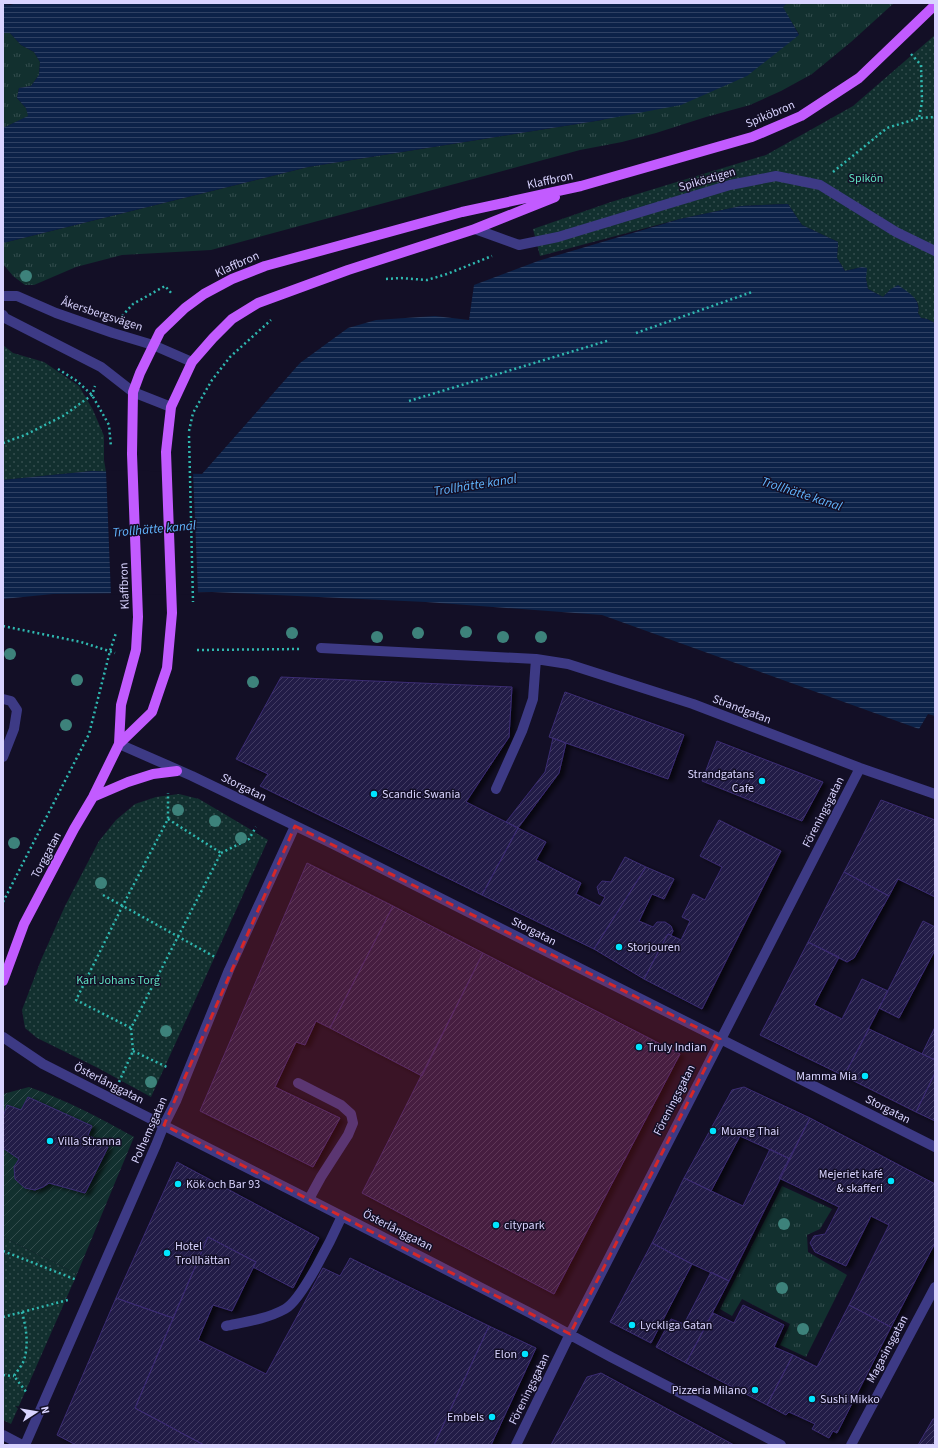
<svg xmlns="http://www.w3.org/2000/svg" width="938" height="1448" viewBox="0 0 938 1448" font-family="'Source Sans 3',sans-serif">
<defs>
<pattern id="grass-tufts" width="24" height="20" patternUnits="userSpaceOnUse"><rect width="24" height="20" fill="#12302f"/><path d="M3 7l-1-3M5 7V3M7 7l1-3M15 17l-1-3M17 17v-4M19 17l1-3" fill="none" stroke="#344d4e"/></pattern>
<pattern id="park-dots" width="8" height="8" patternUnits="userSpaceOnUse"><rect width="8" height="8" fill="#12302f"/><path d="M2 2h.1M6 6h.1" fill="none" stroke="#344d4e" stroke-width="1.8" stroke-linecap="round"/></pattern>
<pattern id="garden-furrows" width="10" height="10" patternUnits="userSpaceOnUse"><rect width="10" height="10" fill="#12302f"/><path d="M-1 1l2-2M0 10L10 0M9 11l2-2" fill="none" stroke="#344d4e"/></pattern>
<pattern id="water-rules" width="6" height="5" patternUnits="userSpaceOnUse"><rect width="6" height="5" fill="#0c2248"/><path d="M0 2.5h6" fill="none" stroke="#2f4163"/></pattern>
<pattern id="building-hatch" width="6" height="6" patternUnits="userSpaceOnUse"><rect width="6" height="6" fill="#241b47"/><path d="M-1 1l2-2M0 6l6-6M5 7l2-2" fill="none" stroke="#433b63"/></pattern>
<filter id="shadow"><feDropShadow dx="4.5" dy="2.5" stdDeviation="2" flood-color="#0009"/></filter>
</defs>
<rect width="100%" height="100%" fill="#130f26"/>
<path fill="url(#grass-tufts)" d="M 787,3 L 894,3 L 851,42 L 812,74 L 781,91 L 750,105 L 706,117 L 656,133 L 622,142 L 580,150 L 211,250 L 122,255 L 76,267 L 34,285 L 25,285 L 13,276 L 3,264 L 3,243 L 308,167 L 602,120 L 799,34 L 782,7 Z
M 3,33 L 10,33 L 21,45 L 34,52 L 40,62 L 39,75 L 31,86 L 19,88 L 17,98 L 26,108 L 29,116 L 3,128 Z
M 782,1186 L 832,1209 L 820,1229 L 807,1235 L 808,1252 L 847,1275 L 806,1357 L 780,1345 L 790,1324 L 742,1299 L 732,1316 L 720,1309 Z"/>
<path fill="url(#park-dots)" d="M 935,35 L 935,323 L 927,319 L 921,318 L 918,313 C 922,296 904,291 891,289 L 883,297 L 868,289 L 866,279 L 862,267 L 845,271 L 837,258 L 838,242 L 802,225 L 788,204 L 741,206 L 680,219 L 540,256 L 533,229 L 611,202 L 766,155 L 853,106 Z
M 3,345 L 13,353 L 44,362 L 79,386 L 93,410 L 104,436 L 104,460 L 106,472 L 92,471 L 3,480 Z
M 179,794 L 199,799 L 268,840 L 151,1097 L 98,1068 L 37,1038 L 25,1028 L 22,1010 L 41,960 L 65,906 L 99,841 L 116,820 L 135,804 L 156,797 Z
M 3,1237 L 77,1274 L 11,1424 L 3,1420 Z"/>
<path fill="url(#garden-furrows)" d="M 29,1087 C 66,1100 100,1118 134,1137 L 77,1274 L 3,1237 L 3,1094 Z"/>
<path fill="url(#water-rules)" d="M 17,3 L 787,3 L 783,7 L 799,35 L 747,76 L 681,105 L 596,121 L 308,167 L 3,243 L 3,128 L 28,116 L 26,108 L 17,98 L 19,88 L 31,86 L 39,75 L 40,62 L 34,52 L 21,45 L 10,33 L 3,33 L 3,4 L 10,5 Z
M 788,204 L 802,225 L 838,242 L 837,258 L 845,271 L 862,267 L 867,268 L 866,279 L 868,289 L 883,297 L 891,289 L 898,285 C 908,293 921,298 918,313 L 921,318 L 927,319 L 935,323 L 935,716 L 928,714 L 919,729 L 602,615 L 426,602 L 212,592 L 53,594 L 3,599 L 3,480 L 92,471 L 202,474 L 300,363 L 348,328 L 376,320 L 435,316 L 469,320 L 474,285 L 538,261 L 680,219 L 741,206 Z"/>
<path fill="#130f26" d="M 106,470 L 193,472 L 198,594 L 111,595 Z"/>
<path fill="url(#building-hatch)" stroke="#3b2d73" filter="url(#shadow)" d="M 281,677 L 512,687 L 509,737 L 466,802 L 518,828 L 482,895 L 260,786 L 268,774 L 236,759 Z
M 565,692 L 684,735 L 668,779 L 549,737 Z
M 553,738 L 566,743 L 559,773 L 518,828 L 506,822 L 545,772 Z
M 717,741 L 823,782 L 802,821 L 702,781 Z
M 881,800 L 935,820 L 935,897 L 898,879 L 889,896 L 844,872 Z
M 719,820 L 781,851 L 702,1009 L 644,979 L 668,934 L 681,940 L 690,921 L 682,917 L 693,894 L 705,900 L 722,867 L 700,856 Z
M 518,828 L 546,842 L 536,860 L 581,883 L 576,894 L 600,906 L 605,897 L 599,894 L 597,887 L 602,881 L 611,882 L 625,857 L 646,867 L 594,949 L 482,895 Z
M 307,863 L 393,906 L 330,1028 L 316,1021 L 305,1045 L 296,1042 L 275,1087 L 340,1118 L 313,1167 L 200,1111 Z
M 646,867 L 674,879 L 664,899 L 652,894 L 639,921 L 653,927 L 657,922 L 665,922 L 671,926 L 673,931 L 671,935 L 668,934 L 666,937 L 644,979 L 594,949 Z
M 844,872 L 889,896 L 854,958 L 847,962 L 808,942 Z
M 393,906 L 483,953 L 422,1076 L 330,1028 Z
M 923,921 L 935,927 L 935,950 L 899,1018 L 879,1008 Z
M 808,942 L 839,957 L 814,1005 L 842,1019 L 862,979 L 888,991 L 844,1076 L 760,1035 Z
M 483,953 L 680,1054 L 554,1294 L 362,1193 Z
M 935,1027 L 935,1060 L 922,1054 Z
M 869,1029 L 935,1060 L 935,1073 L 916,1112 L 844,1076 Z
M 935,1073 L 935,1121 L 916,1112 Z
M 744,1087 L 810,1118 L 790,1159 L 740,1136 L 711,1191 L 684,1178 L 732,1090 Z
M 28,1097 L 92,1126 L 88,1135 L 108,1147 L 85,1193 L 49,1183 L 43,1187 L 35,1190 L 25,1188 L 15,1179 L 14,1167 L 19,1159 L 3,1148 L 3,1117 L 7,1105 L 21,1110 Z
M 810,1118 L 935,1184 L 935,1243 L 891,1327 L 849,1305 L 889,1225 L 871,1216 L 846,1266 L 815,1252 L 810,1243 L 814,1236 L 825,1234 L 839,1207 L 779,1178 Z
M 770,1149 L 790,1159 L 729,1281 L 692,1264 L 652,1243 L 684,1178 L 743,1206 Z
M 177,1162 L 319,1238 L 293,1288 L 253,1267 L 256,1262 L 208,1237 L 173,1318 L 116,1298 Z
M 208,1237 L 256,1262 L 232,1311 L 213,1305 L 198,1340 L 266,1374 L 323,1268 L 340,1276 L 350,1258 L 489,1326 L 434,1445 L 204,1445 L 135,1408 Z
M 652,1243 L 692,1264 L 651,1343 L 610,1322 Z
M 711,1272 L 729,1281 L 686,1363 L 656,1347 L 671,1319 L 684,1324 Z
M 116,1298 L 173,1318 L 135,1408 L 204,1445 L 76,1445 L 57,1435 Z
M 743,1305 L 784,1325 L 774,1347 L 793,1355 L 767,1405 L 686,1363 L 713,1313 L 734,1323 Z
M 849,1305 L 891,1327 L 837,1433 L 833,1431 L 829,1438 L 812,1429 L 815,1424 L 789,1412 L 786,1415 L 767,1405 L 793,1355 L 817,1367 Z
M 489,1326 L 536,1348 L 491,1445 L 434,1445 Z
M 601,1373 L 734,1445 L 551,1445 L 587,1377 Z
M 933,1419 L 935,1419 L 935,1445 L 918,1445 Z"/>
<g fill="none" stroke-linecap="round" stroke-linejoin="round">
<path stroke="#2fb8b0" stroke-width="2.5" stroke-dasharray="2 3" stroke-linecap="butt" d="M 911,54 L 921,65 L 922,102 L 919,118
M 833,172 L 887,128 L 919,118 L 935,117
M 386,279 L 401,278 L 427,280 L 447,274 L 492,256
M 122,316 L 133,304 L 165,286 L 173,295
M 636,333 L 752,292
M 58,369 L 77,381 L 92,395 L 109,425 L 111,447
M 409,401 L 610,340
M 189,431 L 193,413 L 212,380 L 230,357 L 271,320
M 189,436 L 193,602
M 3,443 L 25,435 L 63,416 L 92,395 L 95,386
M 3,626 L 81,642 L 115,653
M 197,650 L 302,649
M 168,819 L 221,853 L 131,1028 L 76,1000 L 122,907 L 168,819 L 168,793
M 221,853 L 249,839 L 256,827
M 103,895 L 215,957
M 3,902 L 89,734 L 110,651 L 116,633
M 133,1051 L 169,1068
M 119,1082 L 133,1051 L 131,1028
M 3,1251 L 77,1280
M 22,1312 C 26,1327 29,1344 24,1360 C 22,1366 17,1371 14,1376 L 27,1393
M 3,1317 L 68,1300
M 3,1375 L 14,1376"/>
<path stroke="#3d3a85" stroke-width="10" d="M 475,229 L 519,245 L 558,237 L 730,185 L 776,176 L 820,185 L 896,232 L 935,251
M 3,296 L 17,296 L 56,313 L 113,333 L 153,345 L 192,362
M 3,315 L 5,318 L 101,367 L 133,392 L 171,407
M 321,648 L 536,659 L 568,664 L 693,704 L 860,768 L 935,794
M 3,699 L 11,701 L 17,710 L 14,729 L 3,757
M 119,744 L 192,776 L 331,843 L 935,1147
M 496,789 L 522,731 L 533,699 L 536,659
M 3,1037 L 43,1064 L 375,1233 L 532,1314 L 611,1357 L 781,1445
M 298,1083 L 341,1105 L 351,1114 L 353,1123 L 348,1135 L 321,1177 L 309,1199
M 226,1326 C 245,1322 267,1319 285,1309 C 302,1300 333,1236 342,1216
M 3,1435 L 22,1445
M 25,1445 L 156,1145 L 164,1125 L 176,1101 L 229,970 L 295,826
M 516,1445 L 570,1334 L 860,768
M 851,1445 L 935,1287"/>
<path stroke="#c25bff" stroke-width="10" d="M 119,744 L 121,705 L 136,650 L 138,617 L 132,454 L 133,392 L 140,373 L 160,332 L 185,308 L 204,294 L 232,279 L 265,266 L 462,212 L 581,186 L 752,137 L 801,116 L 859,78 L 935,5
M 93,797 L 128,782 L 153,774 L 177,771
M 3,981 L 24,924 L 74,829 L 93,797 L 119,744 L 152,712 L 167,668 L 172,613 L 166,452 L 171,407 L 192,362 L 213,338 L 232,319 L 258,303 L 348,270 L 475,229 L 555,197"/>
</g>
<g fill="#3d827b">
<circle cx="26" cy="276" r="6"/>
<circle cx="466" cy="632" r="6"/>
<circle cx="292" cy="633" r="6"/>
<circle cx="418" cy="633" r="6"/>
<circle cx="377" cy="637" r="6"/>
<circle cx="503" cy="637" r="6"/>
<circle cx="541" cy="637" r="6"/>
<circle cx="10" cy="654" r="6"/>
<circle cx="77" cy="680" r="6"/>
<circle cx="253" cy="682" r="6"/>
<circle cx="66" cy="725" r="6"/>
<circle cx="178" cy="810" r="6"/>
<circle cx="215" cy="821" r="6"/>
<circle cx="241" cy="838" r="6"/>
<circle cx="14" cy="843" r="6"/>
<circle cx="101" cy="883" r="6"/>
<circle cx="166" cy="1031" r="6"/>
<circle cx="151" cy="1082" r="6"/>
<circle cx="784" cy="1224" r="6"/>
<circle cx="782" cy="1288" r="6"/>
<circle cx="803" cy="1329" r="6"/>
</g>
<path fill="#d62828" fill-opacity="0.2" stroke="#d62828" stroke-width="3" stroke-dasharray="8 5" stroke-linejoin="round" d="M 295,826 L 720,1039 L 570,1334 L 164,1125 Z"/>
<g fill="#00e5ff" stroke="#130f26" stroke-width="1.5">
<circle cx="762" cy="781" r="4"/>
<circle cx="374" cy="794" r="4"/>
<circle cx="619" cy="947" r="4"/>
<circle cx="639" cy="1047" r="4"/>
<circle cx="865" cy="1076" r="4"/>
<circle cx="713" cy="1131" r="4"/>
<circle cx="50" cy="1141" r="4"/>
<circle cx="891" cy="1181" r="4"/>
<circle cx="178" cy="1184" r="4"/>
<circle cx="496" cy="1225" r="4"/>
<circle cx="167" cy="1253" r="4"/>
<circle cx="632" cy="1325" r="4"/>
<circle cx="525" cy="1354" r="4"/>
<circle cx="755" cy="1390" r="4"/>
<circle cx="812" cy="1399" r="4"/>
<circle cx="492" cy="1417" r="4"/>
</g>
<g text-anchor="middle" stroke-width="3" stroke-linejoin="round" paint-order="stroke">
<g font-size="12" fill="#d9d4ff" stroke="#130f26">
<text transform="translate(770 114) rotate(-23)" y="4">Spiköbron</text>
<text transform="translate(707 179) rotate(-16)" y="4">Spiköstigen</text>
<text transform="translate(550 180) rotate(-12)" y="4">Klaffbron</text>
<text transform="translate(237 264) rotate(-24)" y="4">Klaffbron</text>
<text transform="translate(102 314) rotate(18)" y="4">Åkersbergsvägen</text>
<text transform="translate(124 586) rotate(-92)" y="4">Klaffbron</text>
<text transform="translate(742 709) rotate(21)" y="4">Strandgatan</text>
<text transform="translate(244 787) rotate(26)" y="4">Storgatan</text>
<text transform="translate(823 812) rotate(-63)" y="4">Föreningsgatan</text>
<text transform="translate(46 855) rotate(-62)" y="4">Torggatan</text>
<text transform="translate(534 931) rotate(27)" y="4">Storgatan</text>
<text transform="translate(109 1083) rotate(27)" y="4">Österlånggatan</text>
<text transform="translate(674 1100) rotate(-63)" y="4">Föreningsgatan</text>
<text transform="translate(888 1109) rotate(27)" y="4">Storgatan</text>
<text transform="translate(149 1130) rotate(-66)" y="4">Polhemsgatan</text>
<text transform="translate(398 1230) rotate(27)" y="4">Österlånggatan</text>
<text transform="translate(887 1349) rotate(-62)" y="4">Magasinsgatan</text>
<text transform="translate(529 1389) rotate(-64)" y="4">Föreningsgatan</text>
</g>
<g font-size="12" fill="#5fe0c0" stroke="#130f26">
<text x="866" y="182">Spikön</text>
<text x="118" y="984">Karl Johans Torg</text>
</g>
<g font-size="12" fill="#d9d4ff" stroke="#130f26" text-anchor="start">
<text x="754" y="778" text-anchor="end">Strandgatans<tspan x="754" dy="14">Cafe</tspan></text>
<text x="382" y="798">Scandic Swania</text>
<text x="627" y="951">Storjouren</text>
<text x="647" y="1051">Truly Indian</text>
<text x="857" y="1080" text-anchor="end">Mamma Mia</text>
<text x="721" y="1135">Muang Thai</text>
<text x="58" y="1145">Villa Stranna</text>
<text x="883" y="1178" text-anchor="end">Mejeriet kafé<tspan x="883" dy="14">&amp; skafferi</tspan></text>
<text x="186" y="1188">Kök och Bar 93</text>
<text x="504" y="1229">citypark</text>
<text x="175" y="1250">Hotel<tspan x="175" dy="14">Trollhättan</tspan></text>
<text x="640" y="1329">Lyckliga Gatan</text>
<text x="517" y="1358" text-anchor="end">Elon</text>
<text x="747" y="1394" text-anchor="end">Pizzeria Milano</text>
<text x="820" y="1403">Sushi Mikko</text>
<text x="484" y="1421" text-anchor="end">Embels</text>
</g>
<g font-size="13" font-style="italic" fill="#62b6ff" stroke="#130f26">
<text transform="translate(475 484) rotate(-9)" y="5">Trollhätte kanal</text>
<text transform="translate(802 493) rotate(18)" y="5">Trollhätte kanal</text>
<text transform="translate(154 528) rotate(-5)" y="5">Trollhätte kanal</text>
</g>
</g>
<rect width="938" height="1448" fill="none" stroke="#d9d4ff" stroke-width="8"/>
<g transform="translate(36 1412) rotate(78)" stroke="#130f26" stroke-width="3" paint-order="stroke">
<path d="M0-3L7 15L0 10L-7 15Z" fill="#d9d4ff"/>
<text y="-6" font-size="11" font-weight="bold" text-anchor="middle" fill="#d9d4ff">N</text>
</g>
</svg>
